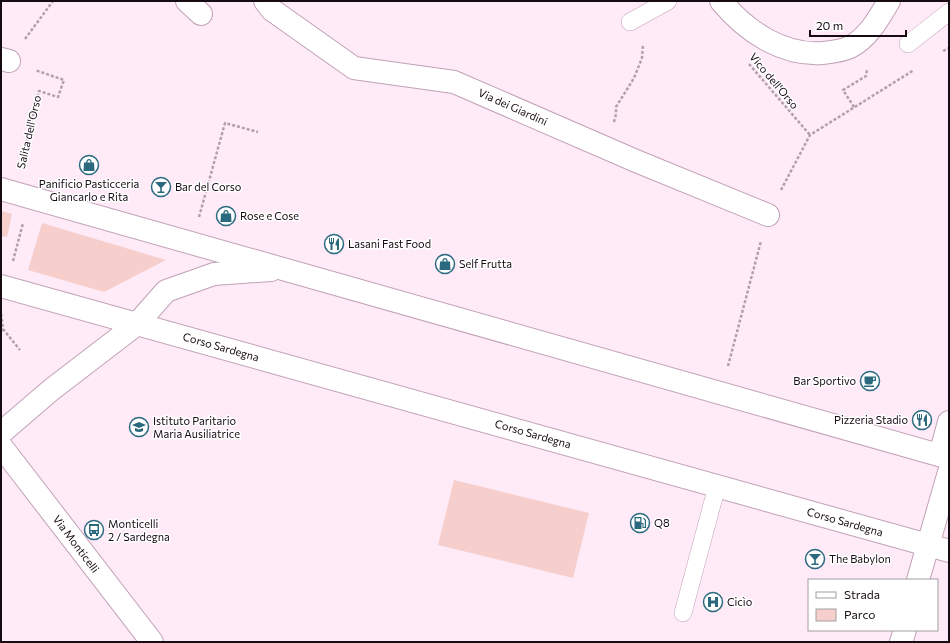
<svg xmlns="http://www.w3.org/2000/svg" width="950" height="643" viewBox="0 0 950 643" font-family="Commissioner,sans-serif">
<rect width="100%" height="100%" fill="#ffeaf8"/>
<path fill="#f6cfcc" d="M 1,211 L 12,214 L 7,237 L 1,236 Z
M 42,223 L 166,260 L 104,292 L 28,270 Z
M 454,480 L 589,513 L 573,578 L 438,545 Z"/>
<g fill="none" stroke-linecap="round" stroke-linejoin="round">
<defs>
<path id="lane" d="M 630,22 L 668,1
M 908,44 L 949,12
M 683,613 L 717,486"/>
<path id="street" d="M 187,1 L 201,14
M 265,1 L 272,10 L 354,68 L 454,82 L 636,161 L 768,215
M 721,1 C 746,31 782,56 823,53 C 832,52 842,51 850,47 C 868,38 879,18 889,1
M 1,59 L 9,61
M 940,455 L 949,422"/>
<path id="secondary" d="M 1,189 L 949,458
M 1,286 L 949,551
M 1,433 L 51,390 L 137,324 L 166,291 L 214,274 L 271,270
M 1,446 L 152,642
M 918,580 L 949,472
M 901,642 L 905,630"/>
</defs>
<use href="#lane" stroke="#c1a1b7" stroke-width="18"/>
<use href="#street" stroke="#c1a1b7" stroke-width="24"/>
<use href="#secondary" stroke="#c1a1b7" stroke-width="24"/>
<path stroke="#b1a0ac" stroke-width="2.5" stroke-dasharray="3 2" stroke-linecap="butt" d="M 25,39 L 53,1
M 943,51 L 949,48
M 749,64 L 810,135
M 854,107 L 843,90 L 866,76 L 867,70
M 614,122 L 616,114 L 616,107 L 634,78 L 642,58 L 643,44
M 21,165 L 39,91 L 58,97 L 64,80 L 35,70
M 781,190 L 810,135 L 914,70
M 199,217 L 225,123 L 258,132
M 13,261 L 23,223
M 3,329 L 20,350
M 1,331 L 3,329 L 1,314
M 728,366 L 761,241"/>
<use href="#lane" stroke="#fff" stroke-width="17"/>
<use href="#street" stroke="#fff" stroke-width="22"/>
<use href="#secondary" stroke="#fff" stroke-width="22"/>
</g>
<defs>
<symbol id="shop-ring" viewBox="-11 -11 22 22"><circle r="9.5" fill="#fff" stroke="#2b697f" stroke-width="1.5"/><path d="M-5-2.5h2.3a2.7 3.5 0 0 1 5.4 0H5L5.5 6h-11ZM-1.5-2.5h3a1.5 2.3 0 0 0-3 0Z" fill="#2b697f"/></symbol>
<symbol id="bar-ring" viewBox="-11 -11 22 22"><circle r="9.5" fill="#fff" stroke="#2b697f" stroke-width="1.5"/><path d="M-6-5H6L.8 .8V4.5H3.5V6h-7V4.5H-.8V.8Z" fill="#2b697f"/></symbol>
<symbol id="restaurant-ring" viewBox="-11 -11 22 22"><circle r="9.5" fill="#fff" stroke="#2b697f" stroke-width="1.5"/><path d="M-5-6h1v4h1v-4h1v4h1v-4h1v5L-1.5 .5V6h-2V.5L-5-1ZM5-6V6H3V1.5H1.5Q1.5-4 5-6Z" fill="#2b697f"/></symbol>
<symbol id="cafe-ring" viewBox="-11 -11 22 22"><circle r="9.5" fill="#fff" stroke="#2b697f" stroke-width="1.5"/><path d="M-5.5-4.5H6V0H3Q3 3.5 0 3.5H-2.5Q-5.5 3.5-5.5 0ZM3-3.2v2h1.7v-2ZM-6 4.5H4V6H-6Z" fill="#2b697f"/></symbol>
<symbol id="school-ring" viewBox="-11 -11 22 22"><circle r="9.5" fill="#fff" stroke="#2b697f" stroke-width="1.5"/><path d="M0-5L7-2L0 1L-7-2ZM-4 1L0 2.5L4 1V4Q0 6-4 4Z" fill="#2b697f"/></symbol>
<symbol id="fuel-ring" viewBox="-11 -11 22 22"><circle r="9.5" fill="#fff" stroke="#2b697f" stroke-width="1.5"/><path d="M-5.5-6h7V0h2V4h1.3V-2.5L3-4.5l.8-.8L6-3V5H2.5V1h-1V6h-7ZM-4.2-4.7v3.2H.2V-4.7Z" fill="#2b697f"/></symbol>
<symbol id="bus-ring" viewBox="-11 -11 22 22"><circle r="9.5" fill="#fff" stroke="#2b697f" stroke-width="1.5"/><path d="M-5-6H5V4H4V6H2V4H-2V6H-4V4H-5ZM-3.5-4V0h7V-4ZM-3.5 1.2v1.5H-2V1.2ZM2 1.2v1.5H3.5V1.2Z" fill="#2b697f"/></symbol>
<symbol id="hospital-ring" viewBox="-11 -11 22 22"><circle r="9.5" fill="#fff" stroke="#2b697f" stroke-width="1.5"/><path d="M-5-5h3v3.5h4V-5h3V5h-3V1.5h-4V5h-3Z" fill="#2b697f"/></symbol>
</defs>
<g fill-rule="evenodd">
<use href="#shop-ring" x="78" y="154" width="22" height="22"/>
<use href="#bar-ring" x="150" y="176" width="22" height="22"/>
<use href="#shop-ring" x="215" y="205" width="22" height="22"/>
<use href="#restaurant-ring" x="323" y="233" width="22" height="22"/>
<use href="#shop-ring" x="434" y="253" width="22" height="22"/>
<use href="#cafe-ring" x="859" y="370" width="22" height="22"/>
<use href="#restaurant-ring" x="911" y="409" width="22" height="22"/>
<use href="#school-ring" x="128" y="416" width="22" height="22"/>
<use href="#fuel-ring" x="629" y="512" width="22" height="22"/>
<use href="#bus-ring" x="83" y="519" width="22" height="22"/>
<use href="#bar-ring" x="804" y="548" width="22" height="22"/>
<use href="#hospital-ring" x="702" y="591" width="22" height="22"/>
</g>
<g text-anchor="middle" stroke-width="3" stroke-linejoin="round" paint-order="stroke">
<g font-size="11" fill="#160b13" stroke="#fff">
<text transform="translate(774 81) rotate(50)" y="4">Vico dell'Orso</text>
<text transform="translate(513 107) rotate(24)" y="4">Via dei Giardini</text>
<text transform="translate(29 132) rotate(-77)" y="4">Salita dell'Orso</text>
<text transform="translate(221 347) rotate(16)" y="4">Corso Sardegna</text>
<text transform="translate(533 434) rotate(16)" y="4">Corso Sardegna</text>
<text transform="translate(845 522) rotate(16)" y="4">Corso Sardegna</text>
<text transform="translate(76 544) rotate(53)" y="4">Via Monticelli</text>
</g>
<g font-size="11" fill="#160b13" stroke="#fff" text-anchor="start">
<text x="89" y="188" text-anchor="middle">Panificio Pasticceria<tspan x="89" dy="13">Giancarlo e Rita</tspan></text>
<text x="175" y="191">Bar del Corso</text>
<text x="240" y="220">Rose e Cose</text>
<text x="348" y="248">Lasani Fast Food</text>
<text x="459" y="268">Self Frutta</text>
<text x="856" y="385" text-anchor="end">Bar Sportivo</text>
<text x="908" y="424" text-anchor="end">Pizzeria Stadio</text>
<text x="153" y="425">Istituto Paritario<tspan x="153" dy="13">Maria Ausiliatrice</tspan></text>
<text x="654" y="527">Q8</text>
<text x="108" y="528">Monticelli<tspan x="108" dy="13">2 / Sardegna</tspan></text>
<text x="829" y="563">The Babylon</text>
<text x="727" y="606">Cicìo</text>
</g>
</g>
<rect width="950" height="643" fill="none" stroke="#160b13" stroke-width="4"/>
<rect x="808" y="579" width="130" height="52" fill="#ffffff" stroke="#a29da1"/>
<rect x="816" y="592" width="20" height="6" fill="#ffffff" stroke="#a29da1"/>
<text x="844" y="599" font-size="12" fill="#160b13">Strada</text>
<rect x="816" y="609" width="20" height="12" fill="#f6cfcc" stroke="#a29da1"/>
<text x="844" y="619" font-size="12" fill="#160b13">Parco</text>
<path d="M810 30v6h96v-6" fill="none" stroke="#160b13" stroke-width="2"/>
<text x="816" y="30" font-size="12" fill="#160b13" stroke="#ffffff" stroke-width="3" paint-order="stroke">20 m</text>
</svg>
